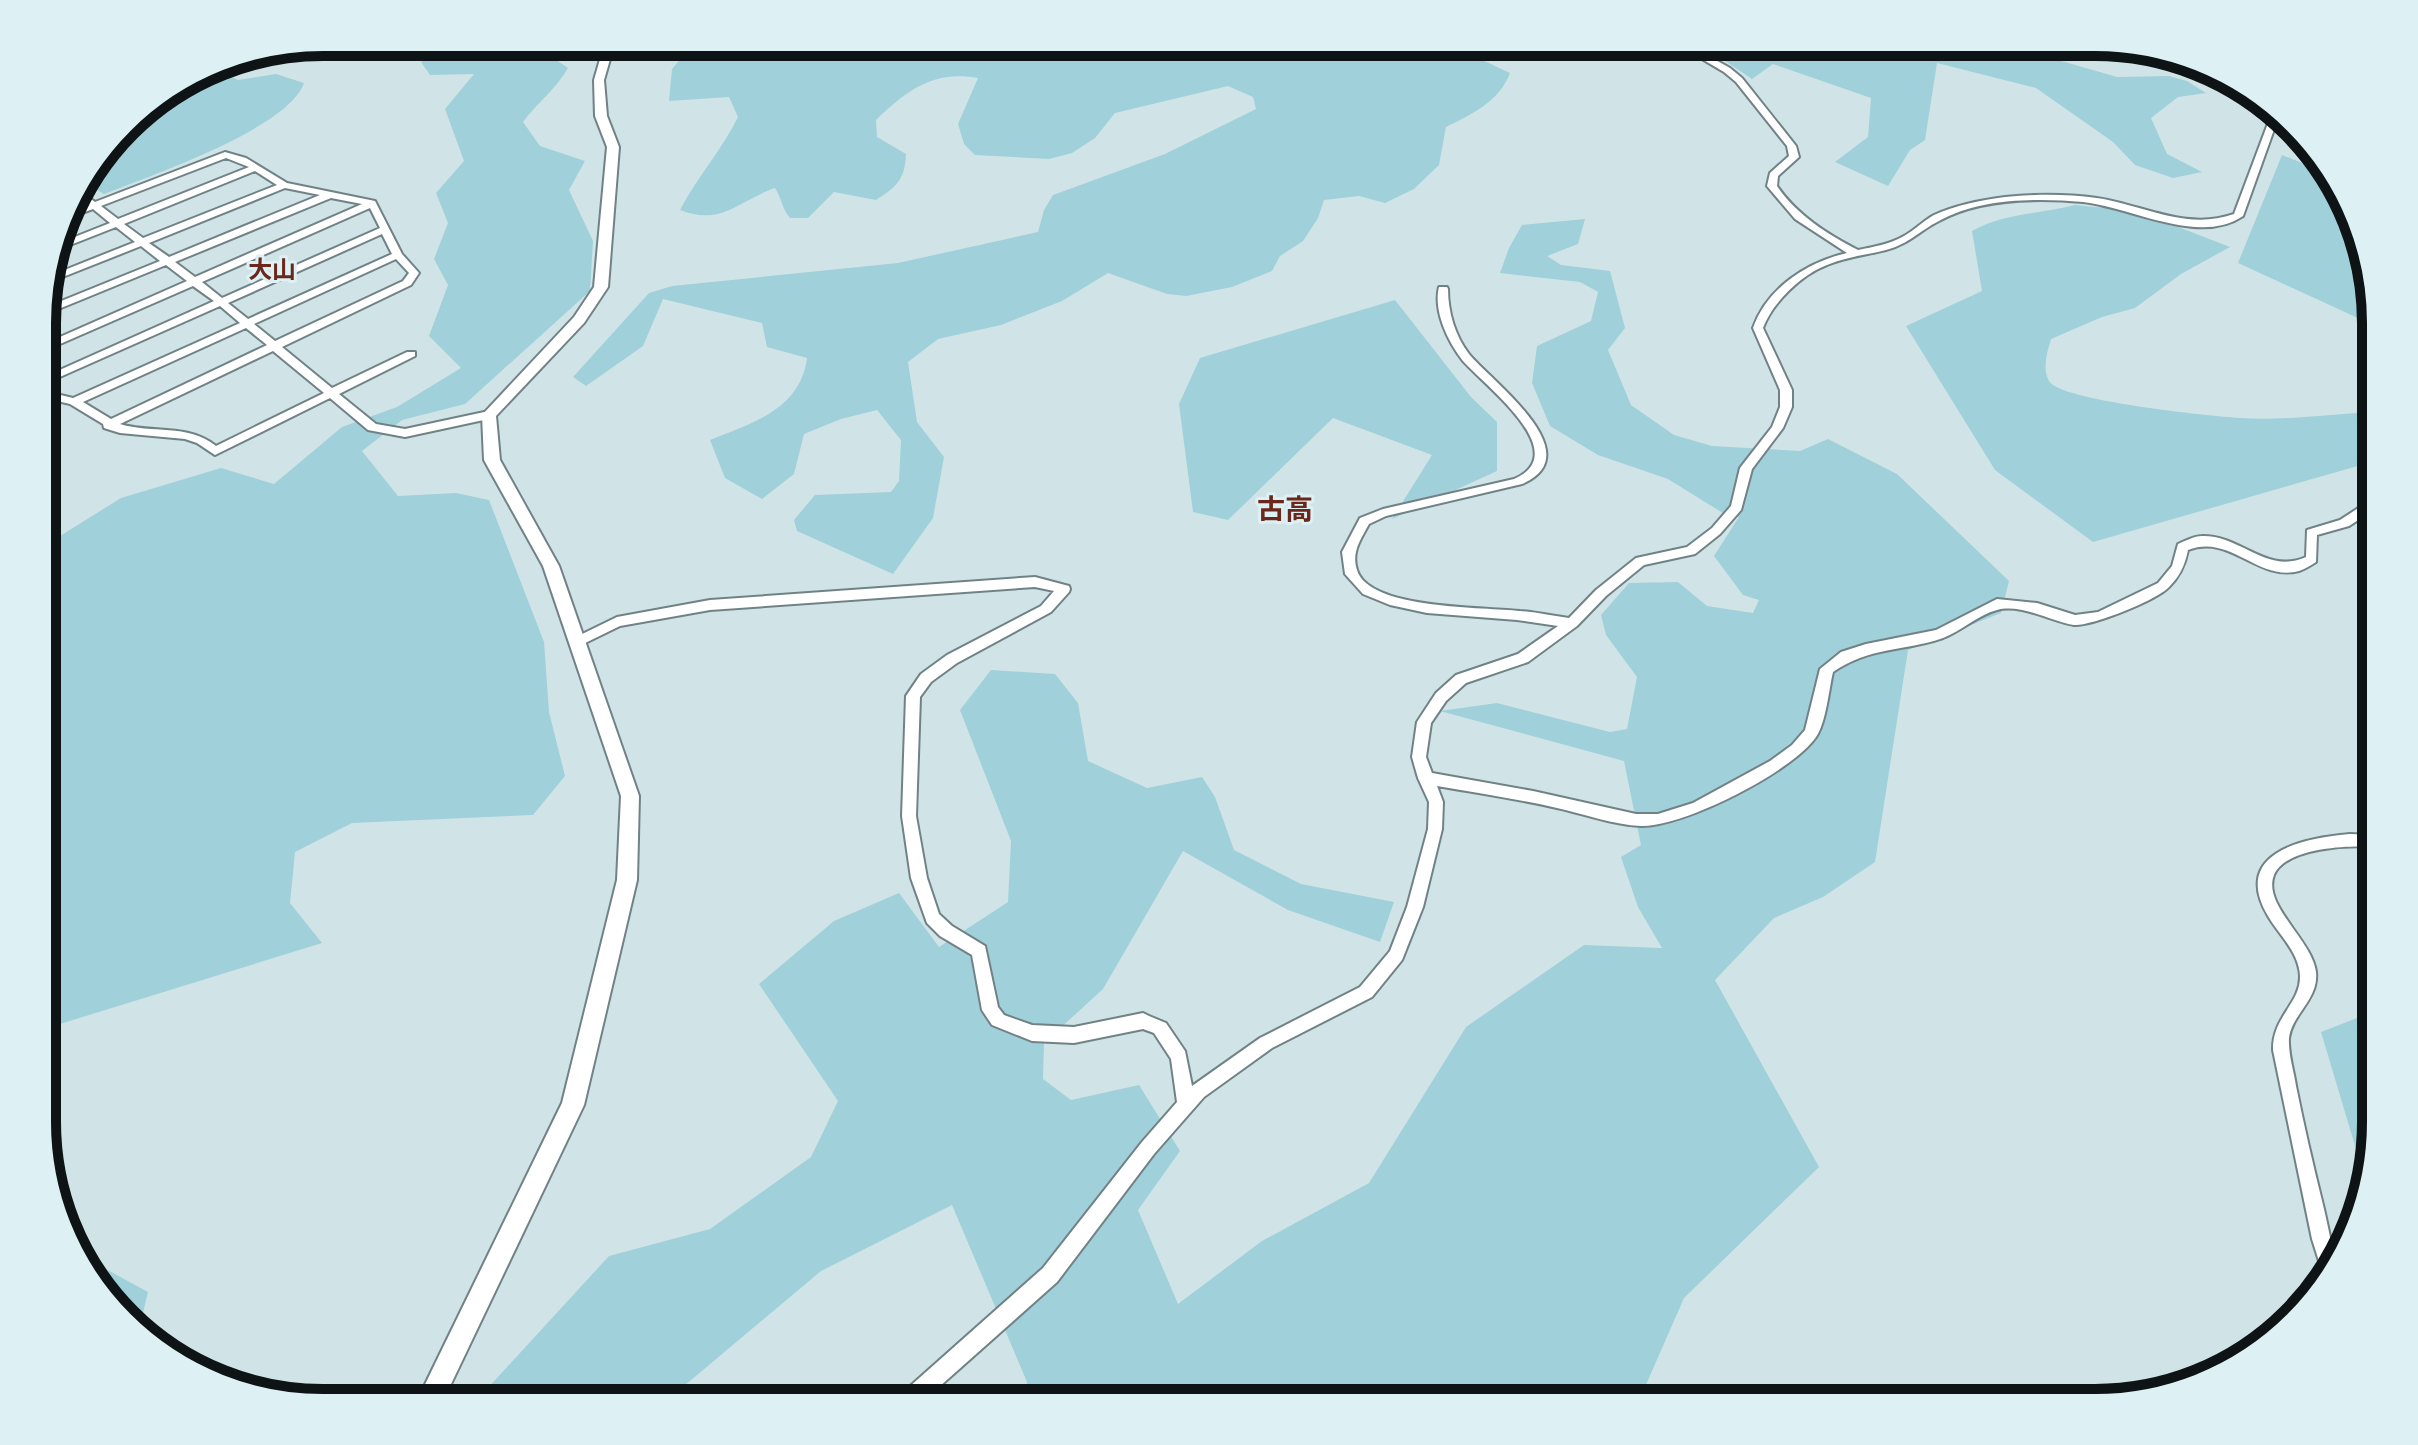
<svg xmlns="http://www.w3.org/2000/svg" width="2418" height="1445" viewBox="0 0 2418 1445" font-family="'Titillium Web','Noto Sans JP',sans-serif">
<rect width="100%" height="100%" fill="#d0e4e8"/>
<path fill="#a0d0da" d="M 434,42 L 530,42 L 568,68 C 556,89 538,102 523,122 L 540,146 L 585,161 L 569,190 L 593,241 L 590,291 L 465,404 L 402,420 L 362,451 L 398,496 L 456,493 L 489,500 L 544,642 L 549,712 L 565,776 L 533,815 L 352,823 L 295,852 L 290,903 L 322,943 L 47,1028 L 44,1035 L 44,546 L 121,498 L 221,468 L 274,484 L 342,427 L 397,407 L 461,368 L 429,336 L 448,285 L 434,259 L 448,223 L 436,193 L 464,161 L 445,109 L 474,74 L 430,75 L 421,62 L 446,49 Z
M 890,42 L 1457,42 L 1478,58 L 1510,73 C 1499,102 1472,114 1446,127 L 1439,165 L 1414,189 L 1385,203 L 1359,196 L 1324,200 L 1318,218 L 1303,241 L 1280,256 L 1272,271 L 1232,287 L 1186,296 L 1167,294 L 1108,273 L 1062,301 L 1001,325 L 938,339 L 908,362 L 917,422 L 944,457 L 933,518 L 893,574 L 797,531 L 794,520 L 815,495 L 891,492 L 899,481 L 901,440 L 877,410 L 841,419 L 804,434 L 794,474 L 762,499 L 725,478 L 710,440 C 752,423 800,410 807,358 L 767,347 L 762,323 L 663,299 L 643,346 L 586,386 L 573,377 L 649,293 L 672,286 L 898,263 L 1038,232 L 1044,210 L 1053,195 L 1165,154 L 1256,109 L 1253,97 L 1228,86 L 1115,113 L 1095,138 L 1072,153 L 1049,159 L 975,155 L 964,144 L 958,124 L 978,78 C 934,70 907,90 876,120 L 877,137 L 906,154 C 905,179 897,187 876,200 L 834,192 L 808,218 L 790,218 C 782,209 782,199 775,188 C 736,202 722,226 680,210 C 697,177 722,150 738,117 L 729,97 L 669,101 L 672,69 L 683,56 L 883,52 Z
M 1697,42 L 1975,42 L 1973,44 L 2065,62 L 2117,77 L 2169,76 L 2187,81 L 2206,93 L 2178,97 L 2151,118 L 2167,154 L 2202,172 L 2173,178 L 2135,165 L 2113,142 L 2036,88 L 1937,63 L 1925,140 L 1910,150 L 1888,186 L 1835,162 L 1868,137 L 1871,98 L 1773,64 L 1752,79 Z
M 209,67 L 238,80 L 276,74 L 304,83 C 288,129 149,176 104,194 L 84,182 L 137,112 Z
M 2282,155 L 2330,174 L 2338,182 L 2375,304 L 2375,323 L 2371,324 L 2238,263 Z
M 2075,205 L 2137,211 L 2230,247 L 2181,274 L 2135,308 L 2102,317 L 2051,339 C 2047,353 2042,368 2049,381 C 2060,401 2211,416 2240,418 C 2284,421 2331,414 2375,412 L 2375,461 L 2093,542 L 1995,470 L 1906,326 L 1982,291 L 1972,231 C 2003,213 2040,214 2075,205 Z
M 1585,219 L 1578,244 L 1547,256 L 1561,265 L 1610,271 L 1625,328 L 1608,350 L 1631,405 L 1674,435 L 1712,446 L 1800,451 L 1828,439 L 1897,474 L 2009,581 L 2001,613 L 1908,650 L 1875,862 L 1823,897 L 1774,918 L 1715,980 L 1819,1167 L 1684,1298 L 1638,1403 L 1025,1403 L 1027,1382 L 952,1205 L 821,1271 L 684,1386 L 657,1403 L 474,1403 L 609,1256 L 710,1229 L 811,1157 L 838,1101 L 759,984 L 834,921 L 899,893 L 939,947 L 1008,902 L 1011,841 L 960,710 L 991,670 L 1055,674 L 1078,703 L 1088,761 L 1147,788 L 1202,777 L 1215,797 L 1234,850 L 1301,884 L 1394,902 L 1380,942 L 1288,910 L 1183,851 L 1103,989 L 1044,1043 L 1043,1079 L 1071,1100 L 1139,1085 L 1180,1151 L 1138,1210 L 1178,1304 L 1262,1241 L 1369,1183 L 1466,1027 L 1584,945 L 1662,948 L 1638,907 L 1621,857 L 1641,845 L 1624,761 L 1440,711 L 1497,703 L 1610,732 L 1627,729 L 1637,677 L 1606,635 L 1601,615 L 1629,583 L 1678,582 L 1707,606 L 1753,613 L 1759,600 L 1743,595 L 1714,556 L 1739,517 L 1726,515 L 1668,479 L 1598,455 L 1550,426 L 1532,383 L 1537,346 L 1591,321 L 1598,292 L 1580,282 L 1500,273 L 1509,248 L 1522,225 Z
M 1395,300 L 1471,397 L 1497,422 L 1497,471 L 1392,519 L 1432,455 L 1333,418 L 1228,520 L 1193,512 L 1179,404 L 1200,358 Z
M 2375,1011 L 2375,1140 L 2364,1176 L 2321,1032 Z
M 80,1255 L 148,1292 L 140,1325 L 89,1278 Z"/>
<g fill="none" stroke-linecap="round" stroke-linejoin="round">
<defs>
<path id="minor" d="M 1673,42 L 1683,42 L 1730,68 L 1742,78 L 1796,146 L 1799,157 L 1778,176 L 1777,186 C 1797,215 1827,234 1858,250 C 1873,247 1890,244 1904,236 C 1915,230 1923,221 1934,215 C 1956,205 1981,200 2005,197 C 2035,194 2067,194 2097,198 C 2144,205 2186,231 2234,214 L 2270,118 L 2272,116 L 2277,121 L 2243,216 C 2199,246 2131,207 2083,202 C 2037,198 1980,198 1939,221 C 1919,231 1909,244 1886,250 C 1866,255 1846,257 1827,265 C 1802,274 1772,303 1763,328 L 1792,390 L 1792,407 L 1783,428 L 1752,469 L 1741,510 L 1720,534 L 1695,554 L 1644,565 L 1606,596 L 1577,626 L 1528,662 L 1466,683 L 1446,701 L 1431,723 L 1426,757 L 1432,773 L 1533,791 L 1636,814 L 1658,814 L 1693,803 L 1770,761 L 1792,745 L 1805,730 L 1820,669 L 1841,652 L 1866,644 L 1936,630 L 1997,599 L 2037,603 L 2075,615 L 2098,612 L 2158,583 L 2172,566 L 2178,544 C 2185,541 2194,536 2202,536 C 2241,535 2267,575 2306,557 L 2307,530 L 2340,520 L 2363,505 L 2375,501 L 2375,509 L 2349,526 L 2317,535 L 2316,562 C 2311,565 2305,569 2299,571 C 2258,582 2230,533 2188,550 C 2185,565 2180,576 2169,587 C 2157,600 2093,626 2074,625 C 2053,622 2020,603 1997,610 C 1978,615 1961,631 1943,638 C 1903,652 1871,646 1833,672 C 1829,689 1826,723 1816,737 C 1792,772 1683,827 1641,826 C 1614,825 1584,814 1557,808 C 1518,799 1477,793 1437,786 L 1443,802 L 1442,829 L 1423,907 L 1402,960 L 1372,997 L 1272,1048 L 1204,1097 L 1154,1154 L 1057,1282 L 921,1403 L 896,1403 L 899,1396 L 1043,1268 L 1142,1142 L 1177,1102 L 1171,1059 L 1154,1033 L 1143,1029 L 1074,1043 L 1032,1041 L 992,1025 L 982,1010 L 972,955 L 940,936 L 927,923 L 911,878 L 902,816 L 906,696 L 921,674 L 947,655 L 1041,606 L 1054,591 L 1035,587 L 710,610 L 620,626 L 577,647 L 572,645 L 570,642 L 572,639 L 617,617 L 710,600 L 1035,577 L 1069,586 L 1070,589 L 1069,592 L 1051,612 L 957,663 L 931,682 L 920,697 L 916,816 L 927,878 L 939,914 L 952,926 L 985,946 L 998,1007 L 1004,1015 L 1032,1025 L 1074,1027 L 1143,1013 L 1149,1016 L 1166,1023 L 1185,1051 L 1192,1086 L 1260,1038 L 1360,987 L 1390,951 L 1407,907 L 1428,829 L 1429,802 L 1418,778 L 1412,757 L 1417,722 L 1436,693 L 1456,675 L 1518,654 L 1558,626 L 1517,620 L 1427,613 L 1390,605 L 1363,594 L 1345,574 L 1342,552 L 1360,518 L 1383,509 L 1514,479 C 1575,453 1484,385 1463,361 C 1448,342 1433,311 1439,287 L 1447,287 L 1448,289 C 1448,312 1455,336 1469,354 C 1491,381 1592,454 1522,484 L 1386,516 L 1369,524 C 1361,539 1351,552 1357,570 C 1369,610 1486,607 1520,611 C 1536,612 1553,616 1569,618 L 1596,590 L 1636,558 L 1687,547 L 1712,528 L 1731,506 L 1740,468 L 1772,427 L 1780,407 L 1780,390 L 1753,328 C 1767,288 1807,262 1847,253 L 1795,219 L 1767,186 L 1770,173 L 1789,156 L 1787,146 L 1736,82 L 1724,72 Z
M 225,152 L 246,158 L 287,183 L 375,201 L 402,254 L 419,273 L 411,285 L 282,347 L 332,388 L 407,352 L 415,352 L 415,356 L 339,394 L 376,424 L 405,429 L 489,411 L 493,412 L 493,418 L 405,437 L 368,430 L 330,398 L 215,455 L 197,443 L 185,439 L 120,433 L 104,428 L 103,424 L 70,404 L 44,398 L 44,391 L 73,398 L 240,323 L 220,306 L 44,384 L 44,377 L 214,301 L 193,286 L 44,351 L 44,344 L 187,281 L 166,265 L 44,315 L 44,308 L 160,261 L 141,246 L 45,284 L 47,277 L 135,242 L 116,227 L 55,251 L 57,244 L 110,223 L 93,209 L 65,219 L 67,212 L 87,205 L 74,195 L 78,190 L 95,202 ZM 226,158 L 249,167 L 118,219 L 101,206 ZM 255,171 L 277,185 L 143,238 L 124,224 ZM 285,188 L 320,195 L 169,257 L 149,243 ZM 331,198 L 362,204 L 195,277 L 175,262 ZM 370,208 L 380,228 L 222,298 L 202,282 ZM 382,234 L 392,254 L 248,319 L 228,303 ZM 396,259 L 409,273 L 403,281 L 275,341 L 254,324 ZM 246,328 L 267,345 L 111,419 L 83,402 ZM 273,351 L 324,393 L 216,446 C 187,423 152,434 120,424 Z
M 2350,834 L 2375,835 L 2375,847 C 2350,845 2286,847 2274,875 C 2262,905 2312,940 2316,972 C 2319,999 2292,1014 2289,1038 C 2288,1054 2294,1071 2296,1086 C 2304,1126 2313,1165 2323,1205 C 2328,1225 2331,1245 2337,1264 L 2324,1277 L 2312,1239 L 2273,1050 C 2272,1017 2301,1003 2300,976 C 2299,952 2279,935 2268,916 C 2231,853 2302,838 2350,834 Z"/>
<path id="tertiary" d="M 605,42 L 615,42 L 604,80 L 607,116 L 619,147 L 608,287 L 584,323 L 496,416 L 500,460 L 559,566 L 639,796 L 637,880 L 584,1105 L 442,1403 L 416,1403 L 562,1103 L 617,880 L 621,796 L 543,566 L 484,460 L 482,415 L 574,317 L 594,287 L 607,147 L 595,116 L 594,80 Z"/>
</defs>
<use href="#minor" stroke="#718286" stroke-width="4"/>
<use href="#tertiary" stroke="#718286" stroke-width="4"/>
<use href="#minor" fill="#fff" fill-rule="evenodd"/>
<use href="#tertiary" fill="#fff" fill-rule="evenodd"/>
<path stroke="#4b5658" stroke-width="3" stroke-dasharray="3 5" stroke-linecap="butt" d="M 675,50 L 927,42"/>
</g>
<g text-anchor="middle" stroke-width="6" stroke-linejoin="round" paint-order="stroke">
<g font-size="24" font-weight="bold" fill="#6b271b" stroke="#ddf1f5">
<text x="272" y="278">大山</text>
</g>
<g font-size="28" font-weight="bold" fill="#6b271b" stroke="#ddf1f5">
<text x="1285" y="519">古高</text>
</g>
</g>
<path d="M0 0H2418V1445H0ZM323 56H2095A267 267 0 0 1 2362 323V1122A267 267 0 0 1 2095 1389H323A267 267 0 0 1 56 1122V323A267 267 0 0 1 323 56Z" fill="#ddf1f5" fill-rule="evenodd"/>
<path fill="none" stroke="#0e1416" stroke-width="10" d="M323 56H2095A267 267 0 0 1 2362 323V1122A267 267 0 0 1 2095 1389H323A267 267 0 0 1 56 1122V323A267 267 0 0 1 323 56Z"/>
</svg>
